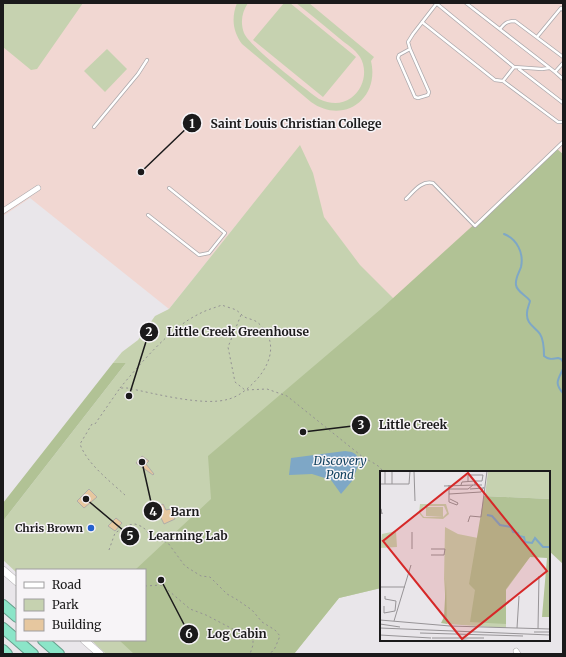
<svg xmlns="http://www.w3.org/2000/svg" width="566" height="657" viewBox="0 0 566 657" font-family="Merriweather,serif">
<rect width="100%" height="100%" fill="#e9e6ea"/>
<path fill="#f1d7d2" d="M 3,3 L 563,3 L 563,151 L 387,313 L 241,219 L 169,309 L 30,198 L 3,216 Z"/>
<path fill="#c6d2b0" d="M 3,3 L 83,3 L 37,69 L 31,70 L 3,47 Z
M 237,3 L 248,3 C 242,12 240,22 244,33 C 249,46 305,89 319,99 C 330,104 341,105 351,98 C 364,89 368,70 360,57 C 355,49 346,44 339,38 C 325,26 311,15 296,3 L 309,3 L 374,57 L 371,61 C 380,99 343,125 311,102 L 242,44 C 233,32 231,18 237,3 Z
M 284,3 L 290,3 L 356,57 L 323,97 L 253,40 Z
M 107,49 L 127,69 L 105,92 L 84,71 Z
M 300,145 L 313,173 L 324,217 L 360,265 L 393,298 L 549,472 L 381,472 L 381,588 L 339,598 L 294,654 L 106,654 L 91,640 L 145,640 L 145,570 L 17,570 L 17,573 L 3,560 L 3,521 L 126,363 L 113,363 L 122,352 L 138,340 L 155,316 L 169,309 Z"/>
<path fill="#b1c295" d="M 557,149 L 563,154 L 563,564 L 549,551 L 549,472 L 381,472 L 381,588 L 339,598 L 294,654 L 134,654 L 119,640 L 145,640 L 145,570 L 135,570 L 211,499 L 208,456 L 381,309 Z
M 113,363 L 126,363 L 3,521 L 3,503 Z"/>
<path fill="#7ea7c6" d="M 345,451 C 354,452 356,453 360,461 L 352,481 L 341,494 L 331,480 L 312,474 L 289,475 L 291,458 Z"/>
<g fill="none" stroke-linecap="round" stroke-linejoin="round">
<path stroke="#7ea7c6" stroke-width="2" d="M 504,234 C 517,239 524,253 521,267 C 519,273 515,278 516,285 C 517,292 526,295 530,301 C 529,305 527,309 527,313 C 526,324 535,327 540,334 C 544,340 544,349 544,356 C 549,360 552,359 558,358 L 561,359 L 563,362
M 563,369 C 558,380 554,383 563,393"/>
</g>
<path fill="#e6c79f" stroke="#afaca9" d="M 142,456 L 149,461 L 146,464 L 154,474 L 153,475 L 136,463 Z
M 89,489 L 97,497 L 84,508 L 77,501 Z
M 163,504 L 166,510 L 171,509 L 175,519 L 164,524 L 156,508 Z
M 116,518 L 122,523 L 115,531 L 108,526 Z"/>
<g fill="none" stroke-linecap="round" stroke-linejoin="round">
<defs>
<path id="service" d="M 436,3 L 514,67 L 542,69 L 549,68
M 466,3 L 555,72
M 422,22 L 495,80 L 503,81 L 558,122 L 563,122
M 500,29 C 505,23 507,21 515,21 L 563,57
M 537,37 L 561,8 L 563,10
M 410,49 L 399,55 L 398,58 L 415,97 L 418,98 L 428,95 L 429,92 L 410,49 L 408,42 L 413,34 L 437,3
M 563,63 L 555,72 L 563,79
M 519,69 L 563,103
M 503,81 L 514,67
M 94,127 L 138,74 L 147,60
M 406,199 C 414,191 422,180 433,183 L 475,226 L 563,142
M 148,215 L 199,255 L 209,253 L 225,233 L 169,188"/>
<path id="minor" d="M 3,211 L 38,188
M 516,651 L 518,654"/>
<path id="tertiary" d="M 3,570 L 17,582
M 84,640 L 100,654"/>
<path id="motorway" d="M 3,605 L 17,617
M 3,628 L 17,640
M 17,640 L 33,654
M 43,640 L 59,654
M 3,650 L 7,654"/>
</defs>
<use href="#service" stroke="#aca9ac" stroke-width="4"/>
<use href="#minor" stroke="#aca9ac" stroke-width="6"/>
<use href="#tertiary" stroke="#aca9ac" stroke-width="8"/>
<use href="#motorway" stroke="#649e8b" stroke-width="12"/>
<path stroke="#949294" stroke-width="1" stroke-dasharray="2 3" stroke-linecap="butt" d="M 241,315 L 228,347 L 235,382 L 245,390 L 267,389 L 287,396 L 364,458 C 371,462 380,465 383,472
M 120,388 C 140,364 171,327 199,314 C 206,310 214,308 222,305 C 226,307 232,308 236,310 C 239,312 241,314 243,316 C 247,319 253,319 257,322 C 277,338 273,360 258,378 C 250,387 240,396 229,399 C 204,407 153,393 127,388 L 120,388 L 95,424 L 92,424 L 80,444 C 87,464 110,481 126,496
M 109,550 L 115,533 L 128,525 L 135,524 L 143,527 L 149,534 L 168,543 L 185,566 L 201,576 L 210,577 L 227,594 L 236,599 L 252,610 L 262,622 L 275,630 L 280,636 L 275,648 L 270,654
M 145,586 L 162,585 L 190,609 L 206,615 L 248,637 L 253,640 L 253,645 L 250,654"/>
<use href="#service" stroke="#fff" stroke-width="2.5"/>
<use href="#minor" stroke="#fff" stroke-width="5"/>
<use href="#tertiary" stroke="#fff" stroke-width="7"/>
<use href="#motorway" stroke="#8be5c8" stroke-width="10"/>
</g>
<circle fill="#2461ce" stroke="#f7f4f7" stroke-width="1.5" cx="91" cy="528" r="4"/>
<g text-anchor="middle" stroke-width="3" stroke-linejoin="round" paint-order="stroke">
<g font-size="11" font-weight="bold" fill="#1b1a1b" stroke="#f7f4f7" text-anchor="end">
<text x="83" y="532">Chris Brown</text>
</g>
<g font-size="12" font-style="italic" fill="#104160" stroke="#f7f4f7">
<text x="340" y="465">Discovery<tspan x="340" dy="14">Pond</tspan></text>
</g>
</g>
<g transform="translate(380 471)">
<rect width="170" height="170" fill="#e9e6ea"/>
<path d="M 108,0 L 170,0 L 170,28 L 105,25 ZM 40,33 L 66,33 L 69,43 L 63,48 L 43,47 L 39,42 ZM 44,35 L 64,35 L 67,42 L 63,46 L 44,46 L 40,41 ZM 46,36 L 63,36 L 63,46 L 46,45 ZM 65,56 L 78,63 L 98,67 L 150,86 L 126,119 L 126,157 L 67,153 L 64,108 ZM 16,60 L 17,76 L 0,77 L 2,63 Z" fill="#c6d2b0" fill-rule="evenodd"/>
<path d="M 104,25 L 170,28 L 170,146 L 162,146 L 167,87 L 150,86 L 126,118 L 126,153 L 90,151 L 95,119 L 89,113 ZM 66,109 L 67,153 L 61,152 L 64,146 Z" fill="#b1c295"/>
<path fill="none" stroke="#7ea7c6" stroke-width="2" d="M 107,44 L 112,45 L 120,54 L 131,56 L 133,61 L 138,62 L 139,65 L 144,66 L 145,71 L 152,72 L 155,67 L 163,76 L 170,76"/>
<path fill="none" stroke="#979497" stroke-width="1" d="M 34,0 L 35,30M 88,11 L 88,4 L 103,4 L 102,10 L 95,10M 0,13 L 29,13 L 30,0M 5,13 L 5,0M 12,13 L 12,0M 69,14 L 69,31 L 77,34 L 78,32 L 70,28M 81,14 L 82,11 L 95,10 L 95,14 L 102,14M 64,15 L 95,14M 69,18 L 88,18 L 93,14M 90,18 L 103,17M 69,23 L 101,21 L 104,16M 0,35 L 2,43 L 1,38M 88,51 L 90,45 L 101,46 L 107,0M 32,61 L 32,78M 51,84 L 64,84 L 65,78 L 51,78M 0,116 L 25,116M 4,135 L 4,142 L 15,140 L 16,130 L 5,128 L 5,125M 0,149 L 70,155 L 170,158M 14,150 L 31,94M 0,153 L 20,156M 0,157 L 170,164M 137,157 L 139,125M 158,158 L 159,105M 154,161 L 170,161M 40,162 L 143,165M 0,164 L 51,167M 52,167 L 104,167M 83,169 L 96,170M 126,170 L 153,170"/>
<path fill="#d62828" fill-opacity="0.15" stroke="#d62828" stroke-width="2" d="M 88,2 L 167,100 L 82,168 L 3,70 Z"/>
<rect width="170" height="170" fill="none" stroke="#1b1a1b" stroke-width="2"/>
</g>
<path fill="none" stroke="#1b1a1b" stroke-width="1.5" d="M141 172L192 123M129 396L149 332M303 432L361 425M142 462L153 511M86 499L130 536M161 580L189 634"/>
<g fill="#1b1a1b" stroke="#f7f4f7" stroke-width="1.5">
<circle cx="141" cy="172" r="4"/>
<circle cx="129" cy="396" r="4"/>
<circle cx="303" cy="432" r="4"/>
<circle cx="142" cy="462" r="4"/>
<circle cx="86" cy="499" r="4"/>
<circle cx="161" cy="580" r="4"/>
<circle cx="192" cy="123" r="10"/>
<circle cx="149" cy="332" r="10"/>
<circle cx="361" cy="425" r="10"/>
<circle cx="153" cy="511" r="10"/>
<circle cx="130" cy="536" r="10"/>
<circle cx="189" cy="634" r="10"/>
</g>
<g font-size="12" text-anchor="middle" font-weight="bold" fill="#fff">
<text x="192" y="128">1</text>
<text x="149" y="336">2</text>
<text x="361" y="429">3</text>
<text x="153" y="516">4</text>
<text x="130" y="540">5</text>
<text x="189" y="638">6</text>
</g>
<g font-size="12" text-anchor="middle" font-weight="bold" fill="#1b1a1b" stroke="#f7f4f7" stroke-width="3" stroke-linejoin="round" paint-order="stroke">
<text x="296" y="128">Saint Louis Christian College</text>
<text x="238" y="336">Little Creek Greenhouse</text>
<text x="413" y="429">Little Creek</text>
<text x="185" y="516">Barn</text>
<text x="188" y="540">Learning Lab</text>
<text x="237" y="638">Log Cabin</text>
</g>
<rect width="566" height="657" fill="none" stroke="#1b1a1b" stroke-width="8"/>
<rect x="16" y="569" width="130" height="72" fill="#f7f4f7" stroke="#9f9d9f"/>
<rect x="24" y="582" width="20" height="6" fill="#ffffff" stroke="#9f9d9f"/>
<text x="52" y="589" font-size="12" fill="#1b1a1b">Road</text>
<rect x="24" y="599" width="20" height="12" fill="#c6d2b0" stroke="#9f9d9f"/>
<text x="52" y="609" font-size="12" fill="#1b1a1b">Park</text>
<rect x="24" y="619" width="20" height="12" fill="#e6c79f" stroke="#9f9d9f"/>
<text x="52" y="629" font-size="12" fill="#1b1a1b">Building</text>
</svg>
